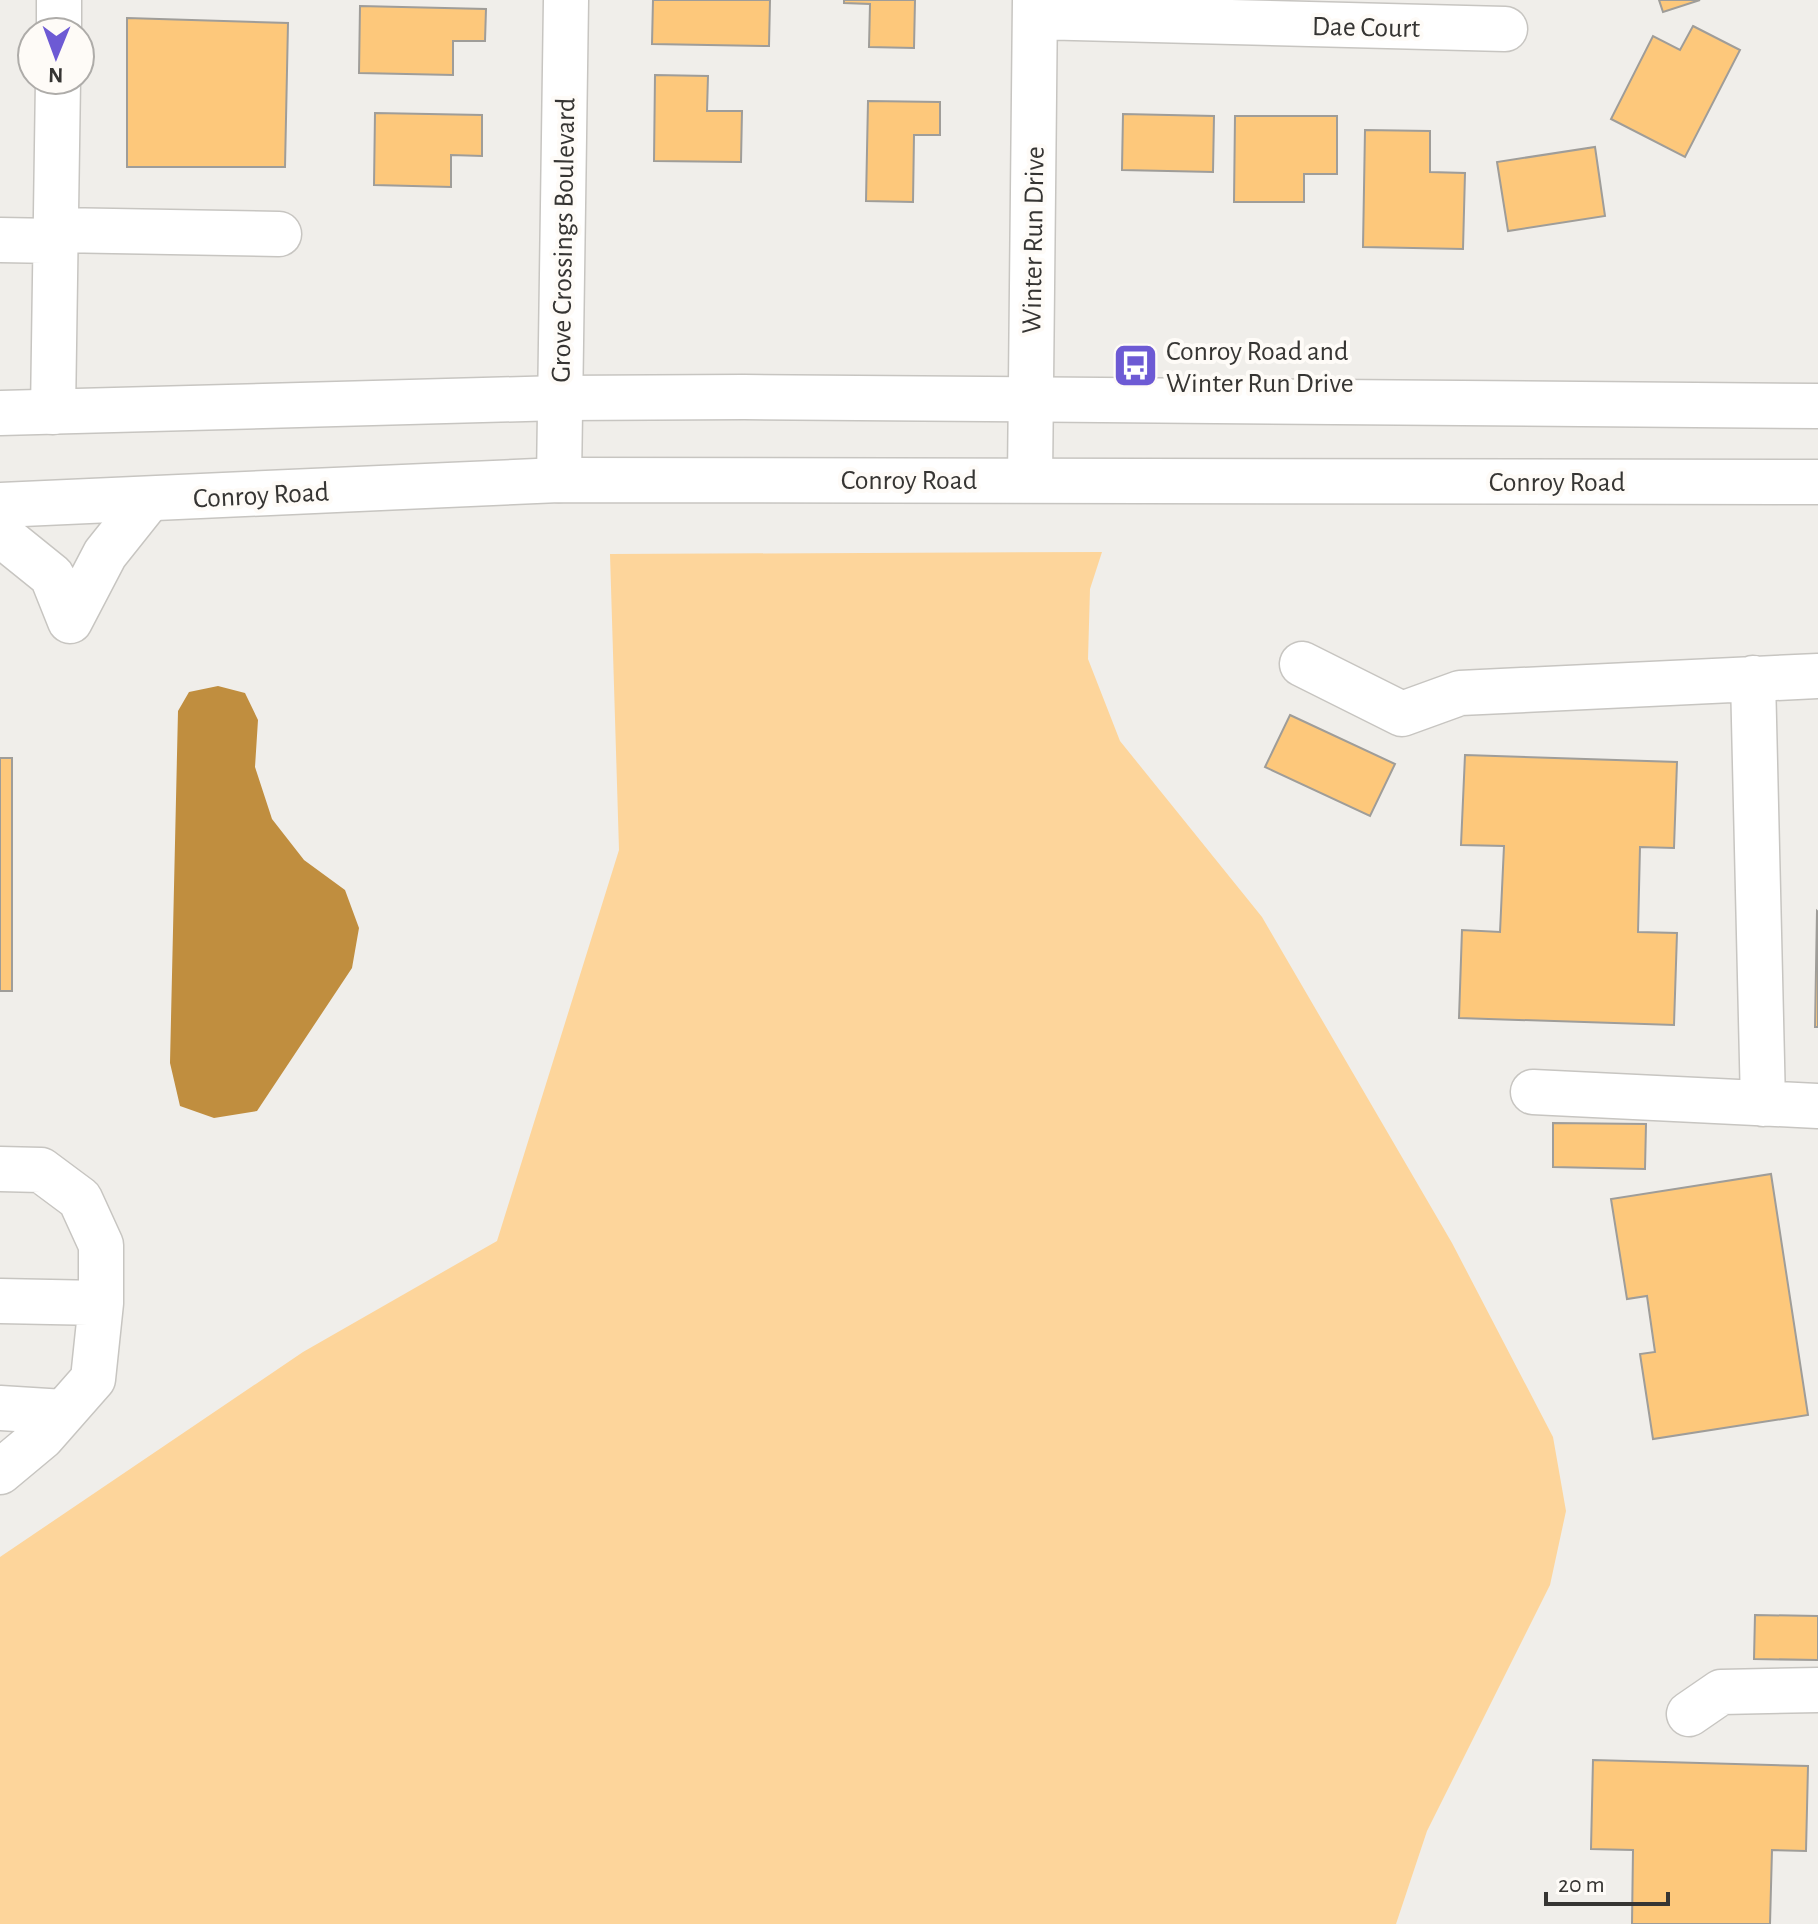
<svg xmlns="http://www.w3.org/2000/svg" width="1818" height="1924" viewBox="0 0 1818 1924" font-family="'Alegreya Sans',sans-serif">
<rect width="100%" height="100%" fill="#f0eeea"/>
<path fill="#fdd59b" d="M 1102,552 L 1090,589 L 1088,659 L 1120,741 L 1262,917 L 1452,1243 L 1553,1437 L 1566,1511 L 1550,1585 L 1427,1831 L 1396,1924 L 0,1924 L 0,1557 L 303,1352 L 497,1241 L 619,850 L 610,554 Z"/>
<path fill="#c08e3f" d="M 218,686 L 245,693 L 258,720 L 255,767 L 272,819 L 304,860 L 345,890 L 359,928 L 352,968 L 257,1111 L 214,1118 L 180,1106 L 170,1063 L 178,711 L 189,692 Z"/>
<path fill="#fdc87b" stroke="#9f9d99" stroke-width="2" d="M 653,0 L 770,0 L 769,46 L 652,44 Z
M 844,0 L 915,0 L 914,48 L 869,47 L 870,4 L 844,3 Z
M 1659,0 L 1700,0 L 1663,12 Z
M 360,6 L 486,9 L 485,41 L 453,41 L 453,75 L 359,73 Z
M 127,18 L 288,23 L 285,167 L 127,167 Z
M 1693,26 L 1740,50 L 1685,157 L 1611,119 L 1653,36 L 1680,50 Z
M 655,75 L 708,76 L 707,111 L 742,111 L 741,162 L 654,161 Z
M 868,101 L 940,102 L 940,135 L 914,135 L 913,202 L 866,201 Z
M 375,113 L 482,115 L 482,156 L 451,155 L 451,187 L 374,185 Z
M 1123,114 L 1214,116 L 1213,172 L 1122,170 Z
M 1235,116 L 1337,116 L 1337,174 L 1304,174 L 1304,202 L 1234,202 Z
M 1365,130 L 1430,131 L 1430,172 L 1465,173 L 1463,249 L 1363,247 Z
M 1595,147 L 1605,216 L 1508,231 L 1497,162 Z
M 1290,715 L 1395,764 L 1370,816 L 1265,767 Z
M 1465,755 L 1677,762 L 1674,848 L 1640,847 L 1638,932 L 1677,933 L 1674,1025 L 1459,1018 L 1462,930 L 1500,932 L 1504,846 L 1461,845 Z
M 0,758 L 12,758 L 12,991 L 0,991 Z
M 1817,911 L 1818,912 L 1818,1027 L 1815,1027 Z
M 1553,1123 L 1646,1124 L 1645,1169 L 1553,1167 Z
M 1771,1174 L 1808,1415 L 1653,1439 L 1640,1354 L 1655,1352 L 1647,1296 L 1627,1299 L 1611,1199 Z
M 1755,1615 L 1818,1616 L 1818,1660 L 1754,1659 Z
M 1593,1760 L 1808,1766 L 1806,1851 L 1772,1850 L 1770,1924 L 1632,1924 L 1633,1850 L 1591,1849 Z"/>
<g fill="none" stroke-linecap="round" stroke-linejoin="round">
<defs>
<path id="minor" d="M 1035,17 L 1505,29
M 59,32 L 59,0
M 56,230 L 279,234
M 0,240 L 56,241
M 53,412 L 58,80
M 1030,479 L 1035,0
M 559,480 L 566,0
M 0,534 L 52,576 L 70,621 L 105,554 L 148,500
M 1302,664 L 1402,714 L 1460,693 L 1818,676
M 1753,678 L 1763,1104
M 1533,1092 L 1818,1106
M 0,1169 L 41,1170 L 80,1199 L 101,1245 L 101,1303 L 93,1379 L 42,1437 L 0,1472
M 0,1301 L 101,1303
M 0,1408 L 64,1412
M 1689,1714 L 1721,1692 L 1818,1690"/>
<path id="major" d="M 0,413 L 560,398 L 744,397 L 1818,406
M 0,505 L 559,480 L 1818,482"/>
</defs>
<use href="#minor" stroke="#c7c5c1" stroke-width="47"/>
<use href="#major" stroke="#c7c5c1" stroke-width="47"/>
<use href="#minor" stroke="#fff" stroke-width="44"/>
<use href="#major" stroke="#fff" stroke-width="44"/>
</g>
<defs>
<symbol id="bus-square" viewBox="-11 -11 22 22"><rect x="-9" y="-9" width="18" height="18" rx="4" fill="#6d5ad4" stroke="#fefbf7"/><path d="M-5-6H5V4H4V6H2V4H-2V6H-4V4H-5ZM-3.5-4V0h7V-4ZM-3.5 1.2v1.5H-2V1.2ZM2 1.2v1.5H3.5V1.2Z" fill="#fff"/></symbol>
</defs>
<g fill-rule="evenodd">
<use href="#bus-square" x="1110" y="340" width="51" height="51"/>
</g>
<g text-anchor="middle" stroke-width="8" stroke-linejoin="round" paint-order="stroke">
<g font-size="28" fill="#363533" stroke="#fefbf7">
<text transform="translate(1366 26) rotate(1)" y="10">Dae Court</text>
<text transform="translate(562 240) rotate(-89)" y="10">Grove Crossings Boulevard</text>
<text transform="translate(1032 240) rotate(-89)" y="10">Winter Run Drive</text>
<text x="909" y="489">Conroy Road</text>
<text x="1557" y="491">Conroy Road</text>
<text transform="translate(261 494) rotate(-3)" y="10">Conroy Road</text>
</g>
<g font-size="28" fill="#363533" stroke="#fefbf7" text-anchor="start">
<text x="1166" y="360">Conroy Road and<tspan x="1166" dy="32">Winter Run Drive</tspan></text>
</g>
</g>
<g transform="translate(56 56) rotate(181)"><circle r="38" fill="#fefbf7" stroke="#aeaca9" stroke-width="2"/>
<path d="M0-6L14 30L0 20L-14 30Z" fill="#6d5ad4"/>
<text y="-12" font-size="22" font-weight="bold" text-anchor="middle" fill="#363533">N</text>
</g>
<path d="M1546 1892v12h122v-12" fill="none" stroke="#363533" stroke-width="4"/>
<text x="1558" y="1892" font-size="24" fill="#363533" stroke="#fefbf7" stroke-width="6" paint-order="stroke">20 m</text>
</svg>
